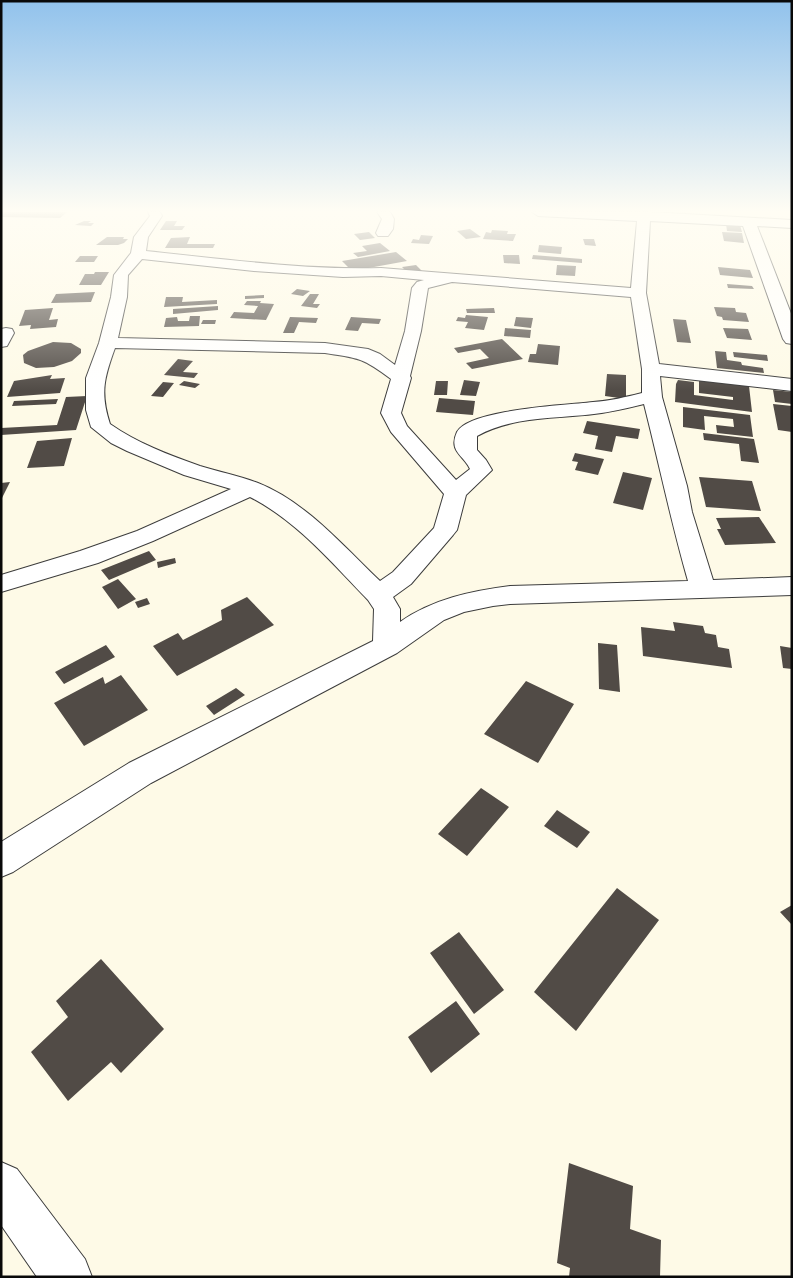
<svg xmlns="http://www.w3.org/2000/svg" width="793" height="1278" viewBox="0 0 793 1278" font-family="'Libre Baskerville',serif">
<rect width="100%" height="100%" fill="#fefae7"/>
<path fill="#514b46" d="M 1,212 L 67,212 L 60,218 L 1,217 Z
M 84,221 L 91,221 L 88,223 L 94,223 L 91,226 L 75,225 Z
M 166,221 L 177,221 L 174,226 L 185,226 L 182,230 L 160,230 Z
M 726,224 L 740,225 L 742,232 L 727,231 Z
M 470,229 L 481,237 L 466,239 L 457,231 Z
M 492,230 L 508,231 L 507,234 L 516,234 L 513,241 L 483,239 L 486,232 L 491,233 Z
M 369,232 L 375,238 L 360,240 L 354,234 Z
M 722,232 L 742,233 L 744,243 L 724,241 Z
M 421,235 L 433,236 L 429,244 L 411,243 L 413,239 L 419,240 Z
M 107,237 L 124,237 L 123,239 L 128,239 L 124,243 L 118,245 L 96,245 Z
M 190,237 L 187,244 L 215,244 L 213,248 L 165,248 L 171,238 Z
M 583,239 L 594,239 L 596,246 L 585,245 Z
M 380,243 L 390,251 L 358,257 L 353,253 L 367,251 L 362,246 Z
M 539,245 L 562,247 L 561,254 L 538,252 Z
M 396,252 L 407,261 L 352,271 L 342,261 Z
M 503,255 L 519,255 L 520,264 L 504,263 Z
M 533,255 L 582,259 L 582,263 L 532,259 Z
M 80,256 L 98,256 L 94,262 L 75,262 Z
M 416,265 L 422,271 L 408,273 L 402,267 Z
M 557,265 L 576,266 L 575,276 L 556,275 Z
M 718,267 L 750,270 L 753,278 L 720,275 Z
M 95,272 L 109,272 L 101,285 L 79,285 L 85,274 L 94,274 Z
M 727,284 L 752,286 L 754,289 L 728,288 Z
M 297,289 L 310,291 L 303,296 L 291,294 Z
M 95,292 L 91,302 L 51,303 L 56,294 Z
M 310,294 L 319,294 L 313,304 L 320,304 L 317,308 L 301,306 Z
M 264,295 L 264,298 L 245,299 L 245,296 Z
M 166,297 L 183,297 L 182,302 L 217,300 L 217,304 L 164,307 Z
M 247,301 L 261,301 L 260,303 L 274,304 L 266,320 L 230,318 L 234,312 L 254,313 L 258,306 L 244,305 Z
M 218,306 L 218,310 L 173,314 L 173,309 Z
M 714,307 L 735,308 L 736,312 L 746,313 L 749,322 L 723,320 L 722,317 L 717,316 Z
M 53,308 L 49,320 L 58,319 L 56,327 L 30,329 L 31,325 L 19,326 L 25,310 Z
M 494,308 L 495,313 L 467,313 L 466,309 Z
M 466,315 L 488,317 L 484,330 L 465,328 L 468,322 L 456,321 L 458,317 L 465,318 Z
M 190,316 L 200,316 L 199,326 L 164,327 L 166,318 L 177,317 L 178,321 L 189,321 Z
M 290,317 L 318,318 L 316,323 L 299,322 L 294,333 L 283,333 Z
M 351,317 L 381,319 L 379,324 L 362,323 L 358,331 L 345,330 Z
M 516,317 L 533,318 L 531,328 L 514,326 Z
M 673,319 L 686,320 L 691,343 L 677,342 Z
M 203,320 L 216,320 L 215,324 L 201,324 Z
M 505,328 L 531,330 L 530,338 L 504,336 Z
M 723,328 L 748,329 L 752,340 L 727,338 Z
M 502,339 L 523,359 L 472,369 L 466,363 L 489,358 L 480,349 L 458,353 L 454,348 Z
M 53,342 L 71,343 L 81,349 L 81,353 L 72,361 L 54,367 L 36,368 L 24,363 L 23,355 L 28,351 Z
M 538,344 L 560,346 L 558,365 L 528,362 L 530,354 L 536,354 Z
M 715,351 L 726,352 L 727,360 L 741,362 L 742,365 L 763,368 L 764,373 L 717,368 Z
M 733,352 L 767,355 L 768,361 L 734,357 Z
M 178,359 L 193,361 L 183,372 L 198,373 L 194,378 L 164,375 Z
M 607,374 L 626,375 L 626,399 L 605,396 Z
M 52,375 L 50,379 L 65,378 L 60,393 L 7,397 L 14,381 Z
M 464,380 L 480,382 L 476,396 L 460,395 Z
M 678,380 L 694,382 L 694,395 L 733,400 L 733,397 L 699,393 L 699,380 L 749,386 L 752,412 L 675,402 L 676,384 Z
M 184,381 L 200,384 L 195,388 L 179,385 Z
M 436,381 L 448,381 L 447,395 L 434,395 Z
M 163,382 L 174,383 L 163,397 L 151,396 Z
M 773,390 L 792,392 L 792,404 L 775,402 Z
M 87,396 L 76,430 L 1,435 L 1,428 L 57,425 L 66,397 Z
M 439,398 L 475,401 L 473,415 L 436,412 Z
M 58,399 L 56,404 L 12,406 L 14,401 Z
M 773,404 L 792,406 L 792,432 L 778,430 Z
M 683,407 L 750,415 L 753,437 L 717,433 L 716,425 L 734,427 L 733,419 L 704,416 L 705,430 L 683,427 Z
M 587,421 L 640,429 L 638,439 L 616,436 L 612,452 L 595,449 L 598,436 L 583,433 Z
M 703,433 L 754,439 L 759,463 L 741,461 L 739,444 L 704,440 Z
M 72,438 L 64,466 L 27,468 L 37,441 Z
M 575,453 L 604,459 L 598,475 L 575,470 L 578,462 L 572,461 Z
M 623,472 L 652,478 L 643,510 L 613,503 Z
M 699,477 L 752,481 L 761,511 L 706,507 Z
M 10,482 L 1,500 L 1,483 Z
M 759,517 L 776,543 L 725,545 L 717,529 L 721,529 L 716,518 Z
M 149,551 L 156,560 L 109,580 L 101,570 Z
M 175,558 L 176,563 L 158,568 L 157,562 Z
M 118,579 L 136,599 L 118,609 L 102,587 Z
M 247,597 L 274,625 L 177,676 L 153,646 L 178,633 L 183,640 L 222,620 L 221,610 Z
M 147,598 L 150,604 L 138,608 L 135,602 Z
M 673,622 L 703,626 L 705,633 L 716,635 L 718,647 L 729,649 L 732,668 L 643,656 L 641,627 L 675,631 Z
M 598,643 L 617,645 L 620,692 L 599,689 Z
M 106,645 L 115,657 L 64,684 L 55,672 Z
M 780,646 L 792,648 L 792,669 L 783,668 Z
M 121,675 L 148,710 L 84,746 L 54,703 L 103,677 L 105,684 Z
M 526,681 L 574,704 L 538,763 L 484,734 Z
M 236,688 L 245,695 L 214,715 L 206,706 Z
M 481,788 L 509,807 L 467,856 L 438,834 Z
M 557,810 L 590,832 L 577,848 L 544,826 Z
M 617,888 L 659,920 L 576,1031 L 534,992 Z
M 792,905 L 792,925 L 780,912 Z
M 459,932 L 504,990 L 474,1014 L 430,953 Z
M 101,959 L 164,1029 L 121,1073 L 111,1062 L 68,1101 L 31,1052 L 68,1017 L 56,1001 Z
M 456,1001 L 480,1034 L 431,1073 L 408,1037 Z
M 569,1163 L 633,1186 L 630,1229 L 661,1240 L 660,1277 L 569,1277 L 570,1268 L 557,1263 Z"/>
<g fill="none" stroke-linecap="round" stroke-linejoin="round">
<defs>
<path id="minor" d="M 148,212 L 160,212 L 162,216 L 148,237 L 146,251 C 224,259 302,270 381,268 L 631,288 L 637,221 L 538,216 L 532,212 L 650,212 L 792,220 L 792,228 L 757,226 L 792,316 L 792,344 L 786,343 L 783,339 L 743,226 L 650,221 L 646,293 L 659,364 L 792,379 L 792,391 L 660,376 L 662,397 L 687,486 L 692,512 L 713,580 L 792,577 L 792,595 L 510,604 L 493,606 L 464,612 L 444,620 L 397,653 L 151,783 L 13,872 L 1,877 L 1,842 L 129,763 L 373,641 L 374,609 L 368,600 C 332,563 297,521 250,497 L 153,541 L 98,563 L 1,592 L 1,575 L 80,551 L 137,531 L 231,489 L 184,475 L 127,451 L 111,443 L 91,427 L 86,410 L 86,378 L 99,343 L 111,297 L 114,275 L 131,253 L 134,237 L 150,216 ZM 142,259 L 254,271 L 343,277 L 381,276 L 424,280 L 417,282 L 412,288 L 405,331 L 395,365 L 380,354 L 368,349 L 325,343 L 118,338 L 127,297 L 128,275 ZM 452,282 L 631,297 L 642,369 L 642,393 C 626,397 610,401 593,402 C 569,405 469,409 457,432 C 448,452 464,455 470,469 L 456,480 L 407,426 L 401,413 L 411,378 L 410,376 L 421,331 L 428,288 ZM 115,348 L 325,353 C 359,358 363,358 391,379 L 381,413 L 391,432 L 444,494 L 434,528 L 393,572 L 380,581 C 343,546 306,502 258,483 C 240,476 219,472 200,466 C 169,455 137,443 110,424 C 100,393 104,378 115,348 ZM 644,404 C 659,463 671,522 688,581 L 510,586 C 471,591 433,599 400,622 L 400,609 L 393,597 L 411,584 L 453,535 L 457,530 L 466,495 L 492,470 L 486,460 L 477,450 L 477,436 C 514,416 554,419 594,414 C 611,412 628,408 644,404 Z
M 377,212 L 390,212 L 394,219 L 393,229 L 388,236 L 378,236 L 376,233 L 382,219 Z
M 6,328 L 12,329 L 14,333 L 7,346 L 1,347 L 1,329 Z
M 1,1162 L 17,1169 L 85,1259 L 92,1277 L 37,1277 L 1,1225 Z"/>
</defs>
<use href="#minor" stroke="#3c3c3c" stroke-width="2"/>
<use href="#minor" fill="#fff" fill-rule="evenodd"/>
</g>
<linearGradient id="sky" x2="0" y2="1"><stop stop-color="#91c2ec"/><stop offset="0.54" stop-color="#fffdf4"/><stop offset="1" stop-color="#fffdf4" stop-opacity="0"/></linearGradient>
<rect width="793" height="391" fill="url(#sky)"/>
<rect width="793" height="1278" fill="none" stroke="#090909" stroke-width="5"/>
</svg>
